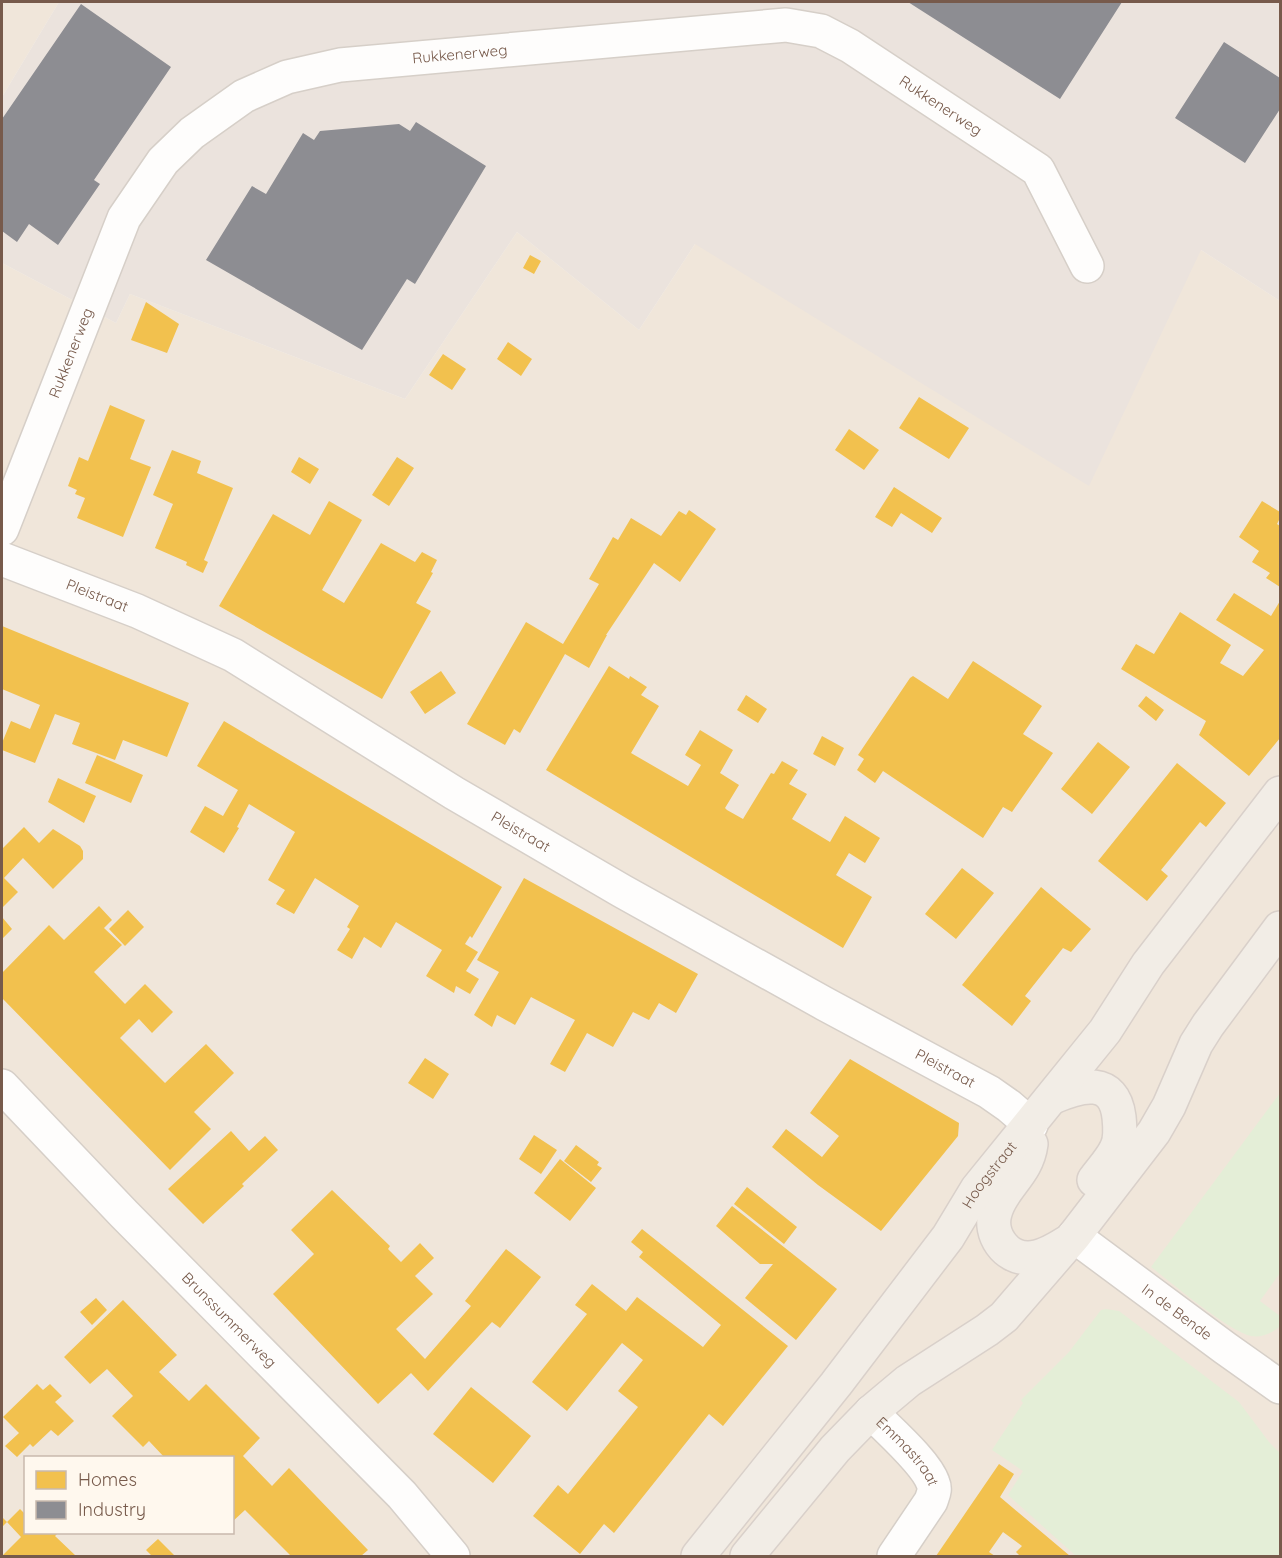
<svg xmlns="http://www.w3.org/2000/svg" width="1282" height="1558" viewBox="0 0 1282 1558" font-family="Quicksand,sans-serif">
<rect width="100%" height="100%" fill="#f7f3ec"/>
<path fill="#f0e6da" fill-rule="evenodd" d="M 2,2 L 59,2 L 2,97 Z
M 517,232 L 639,330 L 695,244 L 1201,250 L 1280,301 L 1280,1556 L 2,1556 L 2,263 L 116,323 L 130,294 L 405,399 ZM 26,1458 L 232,1458 L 232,1532 L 26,1532 Z"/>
<path fill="#ebe3dd" d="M 59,2 L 1280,2 L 1280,301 L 1201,250 L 1089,486 L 695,244 L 639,330 L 517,232 L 405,399 L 130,294 L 116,323 L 2,263 L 2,97 Z"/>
<path fill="#e4eed7" d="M 1280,1093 L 1280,1273 L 1260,1301 L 1280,1316 L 1280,1326 C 1273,1333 1261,1338 1251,1336 C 1228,1331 1172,1283 1151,1267 Z
M 1106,1309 L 1119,1311 L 1239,1402 L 1269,1442 L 1280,1453 L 1280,1556 L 1076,1556 L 1008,1495 L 1023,1471 L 992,1450 L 1023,1403 L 1021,1400 L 1069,1352 L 1101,1310 Z"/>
<path fill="#f2c14e" d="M 530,255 L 541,261 L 534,274 L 523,268 Z
M 146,302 L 179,324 L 167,353 L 131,340 Z
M 508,342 L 532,359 L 521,376 L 497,359 Z
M 443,354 L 466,369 L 452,390 L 429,375 Z
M 919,397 L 969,428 L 949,459 L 899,428 Z
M 110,405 L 145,420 L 130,459 L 151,467 L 123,537 L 77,518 L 85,498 L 75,494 L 77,490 L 68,486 L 79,457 L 88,461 Z
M 849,429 L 879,450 L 864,470 L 835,450 Z
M 172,450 L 201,461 L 197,473 L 233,488 L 204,560 L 208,562 L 203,573 L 186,565 L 187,562 L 155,548 L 173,504 L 153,495 Z
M 299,457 L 319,469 L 310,484 L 291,472 Z
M 397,457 L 414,468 L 389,506 L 372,495 Z
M 894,487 L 942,518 L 932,533 L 901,513 L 892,527 L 875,517 Z
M 329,501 L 362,520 L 322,590 L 344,603 L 381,543 L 415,562 L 422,552 L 437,560 L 431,572 L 433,573 L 416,603 L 431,611 L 382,699 L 219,606 L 273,514 L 310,535 Z
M 1262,501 L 1280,512 L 1280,518 L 1277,524 L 1280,526 L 1280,587 L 1266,578 L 1270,573 L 1252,562 L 1259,551 L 1239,537 Z
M 689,510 L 716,529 L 680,582 L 654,563 L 606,635 L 607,635 L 589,668 L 565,654 L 520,733 L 514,729 L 505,745 L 467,724 L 526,622 L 563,644 L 599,584 L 589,579 L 613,537 L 618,540 L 631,518 L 661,536 L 679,511 L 686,515 Z
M 1234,593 L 1271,616 L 1280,601 L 1280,738 L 1249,776 L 1199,735 L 1206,721 L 1121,669 L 1136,644 L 1154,654 L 1180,612 L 1231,645 L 1220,663 L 1243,676 L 1264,650 L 1216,620 Z
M 2,626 L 189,703 L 167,757 L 123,740 L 115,760 L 72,744 L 80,723 L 55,714 L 35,763 L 2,750 L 2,743 L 11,721 L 30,729 L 40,705 L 2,689 Z
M 973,661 L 1042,706 L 1023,734 L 1053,753 L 1012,812 L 1003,807 L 983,838 L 883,771 L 875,783 L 857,770 L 864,759 L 858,755 L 910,678 L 913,676 L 948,699 Z
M 609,666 L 629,679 L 630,676 L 647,687 L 641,695 L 659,706 L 631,753 L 688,786 L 701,765 L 685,755 L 700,730 L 733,750 L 720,773 L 739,785 L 725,808 L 727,810 L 743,819 L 771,773 L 774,774 L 782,761 L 798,770 L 789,784 L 807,794 L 792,819 L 830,842 L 845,816 L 880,838 L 865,863 L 849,853 L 836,875 L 872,897 L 843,948 L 546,770 Z
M 441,671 L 456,693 L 425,714 L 410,692 Z
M 746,695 L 767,709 L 758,723 L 737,710 Z
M 1146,696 L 1164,710 L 1156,721 L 1138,706 Z
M 224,721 L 502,887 L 472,938 L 470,936 L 465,944 L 478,952 L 466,971 L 479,979 L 470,994 L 456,986 L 454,993 L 426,976 L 442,950 L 396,922 L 381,948 L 364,937 L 352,959 L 337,950 L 350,929 L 347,927 L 359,906 L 315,878 L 294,914 L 276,904 L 285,890 L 268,880 L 295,832 L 249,804 L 237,827 L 239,828 L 224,853 L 190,832 L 205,806 L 223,816 L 238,790 L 197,766 Z
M 822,736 L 844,748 L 835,766 L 813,754 Z
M 1098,742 L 1130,767 L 1092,814 L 1061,789 Z
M 97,755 L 143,775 L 131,803 L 85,783 Z
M 1177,763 L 1226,803 L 1206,827 L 1200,822 L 1161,870 L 1168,876 L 1147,901 L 1098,861 Z
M 58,778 L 96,796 L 84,823 L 48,802 Z
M 24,827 L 39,843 L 53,829 L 80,846 L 83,851 L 83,859 L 53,889 L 23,858 L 4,878 L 18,892 L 2,908 L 2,849 Z
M 962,868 L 994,893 L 956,939 L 925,914 Z
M 524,878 L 698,974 L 676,1013 L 659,1003 L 649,1020 L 633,1012 L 613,1047 L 587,1033 L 565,1072 L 550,1064 L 575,1020 L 531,997 L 515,1025 L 497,1015 L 492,1027 L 474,1015 L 499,972 L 477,960 Z
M 1041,887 L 1091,929 L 1071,952 L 1063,948 L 1025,996 L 1031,1001 L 1012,1026 L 962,985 Z
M 99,906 L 112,920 L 104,928 L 122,945 L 94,972 L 125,1004 L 145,984 L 173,1012 L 152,1033 L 139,1019 L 120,1038 L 165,1083 L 206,1044 L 234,1073 L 194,1112 L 211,1129 L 170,1170 L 2,998 L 2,973 L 49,925 L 64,940 Z
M 128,910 L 144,927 L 125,946 L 109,929 Z
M 2,917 L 12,929 L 2,939 Z
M 425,1058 L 449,1074 L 433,1099 L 408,1083 Z
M 850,1059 L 959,1123 L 958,1136 L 881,1231 L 818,1185 L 772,1147 L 786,1129 L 822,1157 L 839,1136 L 810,1113 Z
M 231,1131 L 249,1151 L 265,1136 L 278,1150 L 242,1184 L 244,1186 L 203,1224 L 168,1189 Z
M 534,1135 L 557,1150 L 541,1174 L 519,1159 Z
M 576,1145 L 599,1162 L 597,1165 L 602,1168 L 591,1182 L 564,1161 Z
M 560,1159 L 596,1188 L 570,1221 L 534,1193 Z
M 747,1187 L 797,1227 L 784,1244 L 734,1204 Z
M 332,1190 L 390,1246 L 388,1249 L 401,1262 L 420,1243 L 434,1258 L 415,1276 L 433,1294 L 396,1329 L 425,1359 L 471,1306 L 465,1301 L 506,1249 L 541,1277 L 500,1328 L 492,1322 L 428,1391 L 411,1373 L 378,1404 L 273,1294 L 314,1254 L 291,1230 Z
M 732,1206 L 837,1289 L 796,1340 L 745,1298 L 773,1264 L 760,1264 L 716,1226 Z
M 642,1229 L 788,1346 L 723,1426 L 709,1414 L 614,1533 L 604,1524 L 580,1554 L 533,1516 L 558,1485 L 568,1494 L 638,1407 L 618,1391 L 643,1360 L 622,1343 L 567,1411 L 532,1382 L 587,1314 L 575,1305 L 592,1284 L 626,1311 L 637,1297 L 703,1347 L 721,1325 L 639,1257 L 643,1252 L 631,1242 Z
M 96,1298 L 107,1310 L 92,1325 L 80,1312 Z
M 123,1300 L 177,1355 L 159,1372 L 189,1401 L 206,1384 L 260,1438 L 243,1456 L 272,1486 L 289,1468 L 368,1550 L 361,1556 L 291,1556 L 245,1510 L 232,1522 L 232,1458 L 165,1458 L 149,1441 L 143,1447 L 112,1416 L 133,1396 L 107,1369 L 90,1384 L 64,1357 Z
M 37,1384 L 43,1390 L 50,1384 L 62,1396 L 55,1402 L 74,1421 L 58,1436 L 51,1430 L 33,1447 L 30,1444 L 17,1457 L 5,1446 L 19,1433 L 3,1417 Z
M 471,1387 L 531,1436 L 493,1483 L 433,1434 Z
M 999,1464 L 1014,1474 L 1000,1497 L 1070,1556 L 1020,1556 L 1016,1552 L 1022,1546 L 1003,1532 L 989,1552 L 995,1556 L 936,1556 Z
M 20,1509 L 24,1513 L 26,1511 L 26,1533 L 58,1533 L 55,1536 L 76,1556 L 2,1556 L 21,1537 L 7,1522 L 2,1527 L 2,1517 L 7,1522 Z
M 158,1539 L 175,1556 L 152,1556 L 146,1550 Z"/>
<path fill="#8d8d92" d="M 908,2 L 1122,2 L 1060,99 Z
M 81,4 L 171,67 L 94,180 L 100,184 L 58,245 L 29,224 L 17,242 L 2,231 L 2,119 Z
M 1224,42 L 1280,78 L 1280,109 L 1245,163 L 1175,118 Z
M 416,122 L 486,166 L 415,284 L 407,279 L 362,350 L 206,260 L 252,186 L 266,194 L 303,133 L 314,140 L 320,131 L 399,124 L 410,131 Z"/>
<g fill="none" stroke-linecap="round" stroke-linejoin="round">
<defs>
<g id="minor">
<path id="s1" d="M 2,529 L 124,218 L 163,161 L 192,133 L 244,96 L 287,77 L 340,65 L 786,25 L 821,31 L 850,46 L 1038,170 L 1087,266"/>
<path id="s2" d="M 2,559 L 137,611 L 233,655 L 454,793 L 622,891 L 825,1004 L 989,1092 L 1009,1106 L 1031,1125"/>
<path id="s3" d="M 2,1086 L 124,1214 L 402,1495 L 453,1556"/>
<path id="s4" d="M 1074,1236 L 1225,1348 L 1280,1387"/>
<path id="s5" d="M 871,1412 C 887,1429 926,1462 933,1483 C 936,1490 933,1494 931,1501 L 894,1556"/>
</g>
<g id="major">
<path d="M 1053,1097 C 1081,1085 1114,1076 1119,1117 C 1120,1127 1121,1140 1116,1149 C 1111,1160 1101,1170 1094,1180"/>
<path d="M 1031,1144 C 1027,1175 1002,1186 995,1213 C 989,1234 1005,1258 1028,1258 C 1041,1258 1055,1250 1066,1243"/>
<path id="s6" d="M 698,1556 L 836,1384 L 948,1237 L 977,1189 L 1105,1031 L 1148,964 L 1280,793"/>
<path d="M 747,1556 L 835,1449 L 871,1412 L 908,1381 L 987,1330 L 1004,1317 L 1074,1236 L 1154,1132 L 1169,1106 L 1196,1044 L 1208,1025 L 1280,928"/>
</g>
</defs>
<use href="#minor" stroke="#d6cfc8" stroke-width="36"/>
<use href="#major" stroke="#d9d0ca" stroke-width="36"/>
<use href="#minor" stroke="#fefdfc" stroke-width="33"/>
<use href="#major" stroke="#f2ede6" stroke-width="33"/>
</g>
<g text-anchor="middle" stroke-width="6" stroke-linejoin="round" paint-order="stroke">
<g font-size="15" fill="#775a4b" stroke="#fff8ee">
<text dy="5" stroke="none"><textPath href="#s1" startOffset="729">Rukkenerweg</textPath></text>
<text dy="5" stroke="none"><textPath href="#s1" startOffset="1233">Rukkenerweg</textPath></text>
<text dy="5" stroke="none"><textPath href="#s1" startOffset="189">Rukkenerweg</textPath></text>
<text dy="5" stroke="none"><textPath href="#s2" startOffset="102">Pleistraat</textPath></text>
<text dy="5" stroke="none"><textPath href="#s2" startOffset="588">Pleistraat</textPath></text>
<text dy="5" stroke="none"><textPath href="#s2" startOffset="1074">Pleistraat</textPath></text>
<text dy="5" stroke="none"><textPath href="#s6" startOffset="480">Hoogstraat</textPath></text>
<text dy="5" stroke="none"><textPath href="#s4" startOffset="128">In de Bende</textPath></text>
<text dy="5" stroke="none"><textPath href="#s3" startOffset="326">Brunssummerweg</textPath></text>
<text dy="5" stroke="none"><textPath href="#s5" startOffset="54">Emmastraat</textPath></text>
</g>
</g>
<rect width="1282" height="1558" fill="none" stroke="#775a4b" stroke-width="6"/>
<rect x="24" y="1456" width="210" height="78" fill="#fff8ee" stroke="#c9b9ad" stroke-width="1.5"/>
<rect x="36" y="1471" width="30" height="18" fill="#f2c14e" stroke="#c9b9ad" stroke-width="1.5"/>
<text x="78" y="1486" font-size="18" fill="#775a4b">Homes</text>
<rect x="36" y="1501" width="30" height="18" fill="#8d8d92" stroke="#c9b9ad" stroke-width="1.5"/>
<text x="78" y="1516" font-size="18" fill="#775a4b">Industry</text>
</svg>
